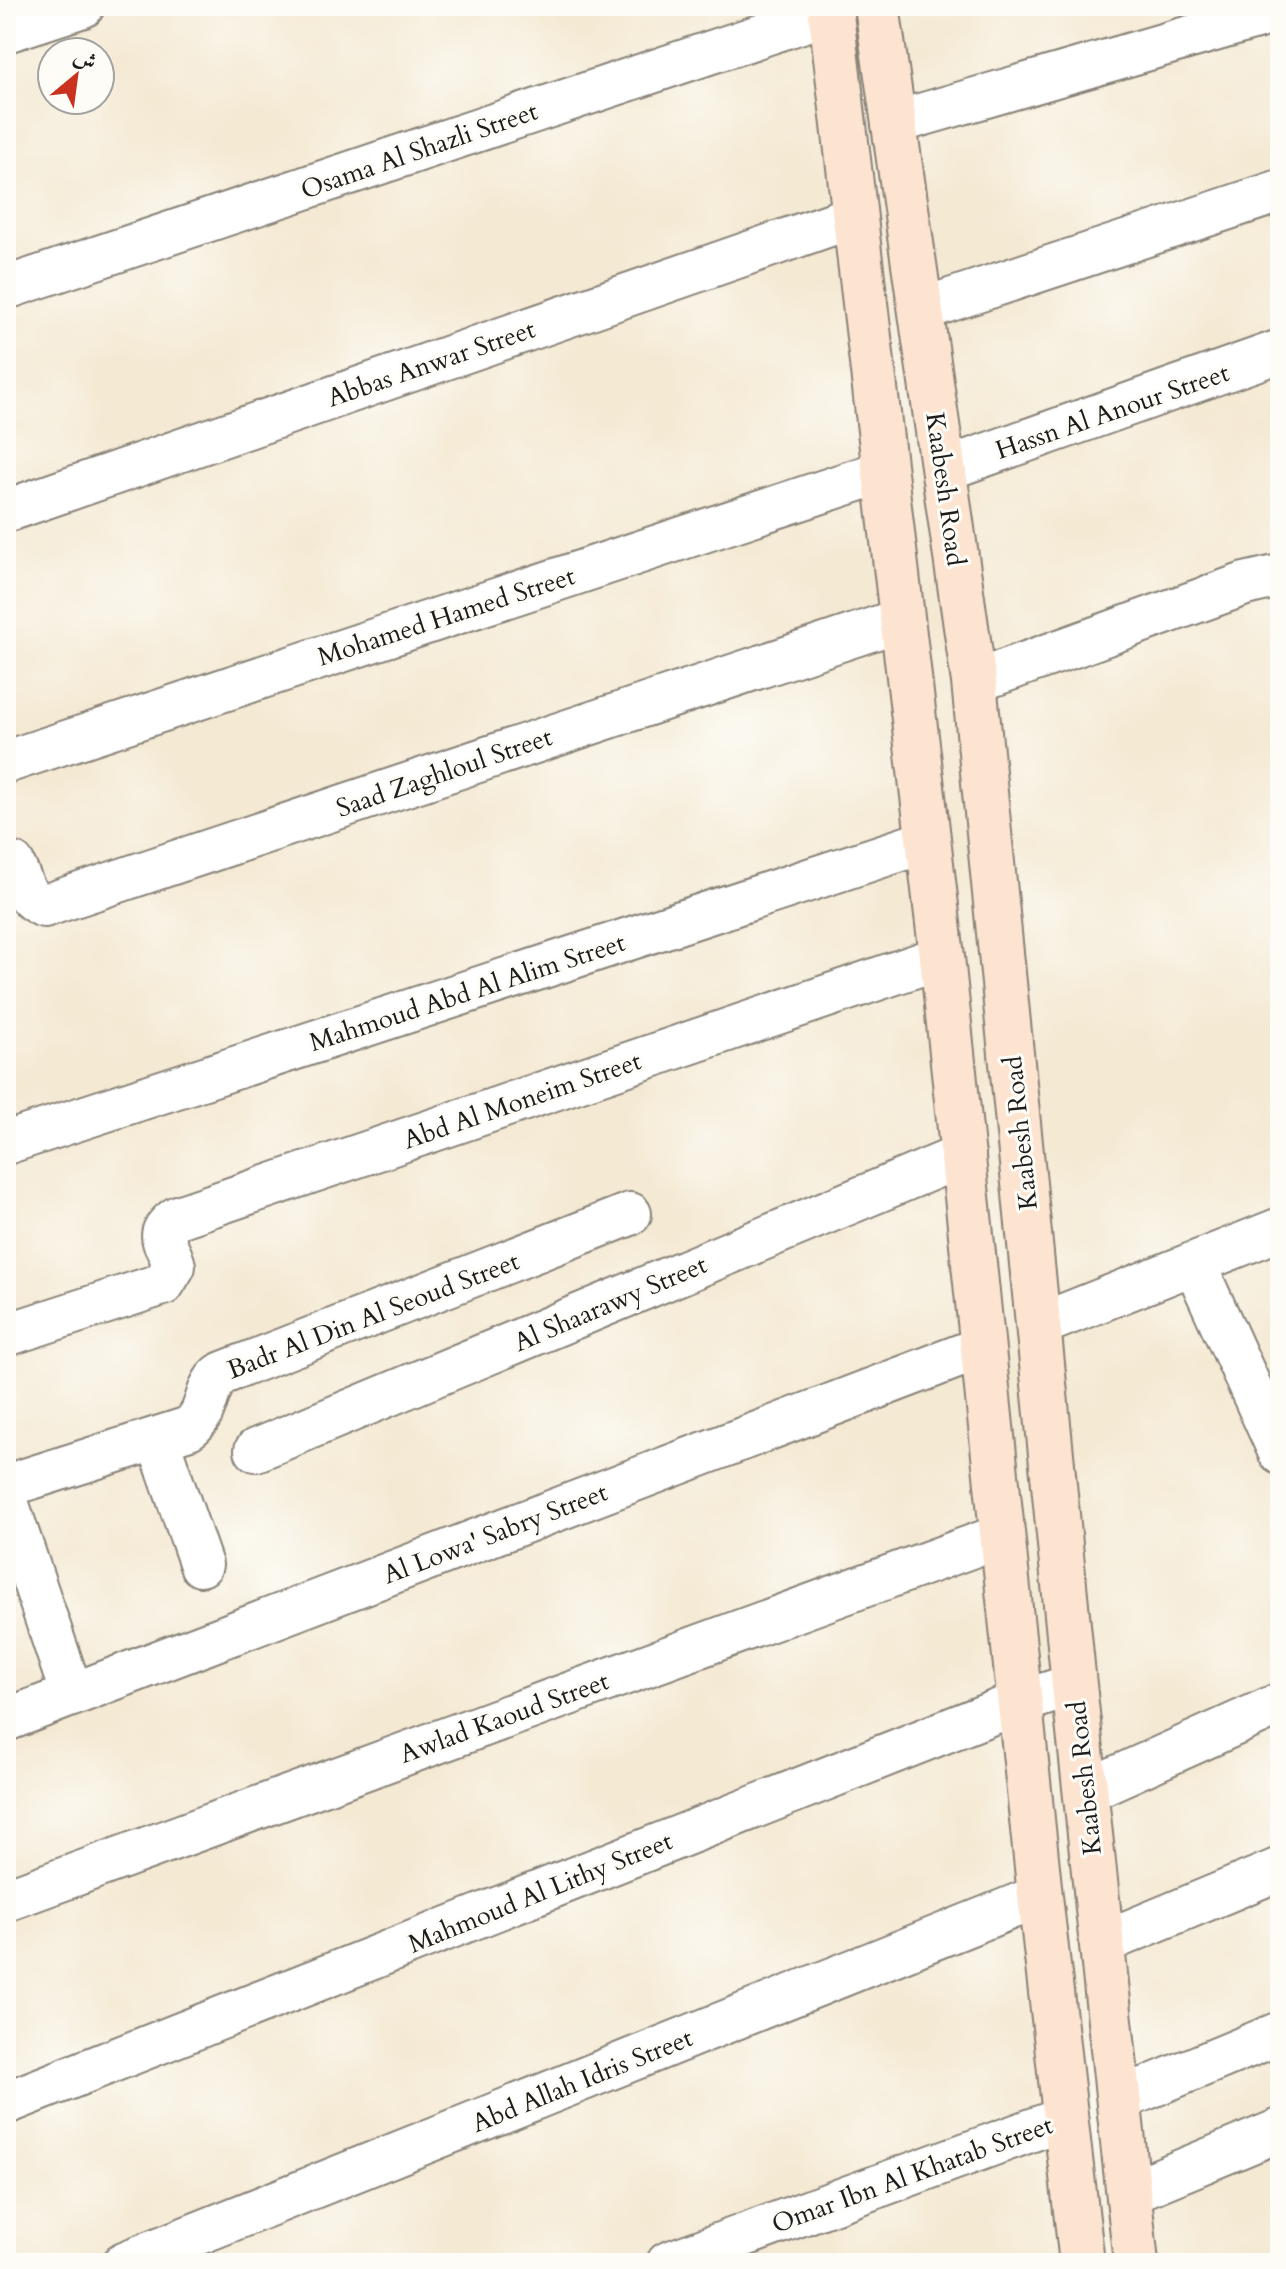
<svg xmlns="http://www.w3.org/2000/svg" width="1286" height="2269" viewBox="0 0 1286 2269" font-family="Cardo,Amiri,serif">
<rect width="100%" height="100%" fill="#fdfcf7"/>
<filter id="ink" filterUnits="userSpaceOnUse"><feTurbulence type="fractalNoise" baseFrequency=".0125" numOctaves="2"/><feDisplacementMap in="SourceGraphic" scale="16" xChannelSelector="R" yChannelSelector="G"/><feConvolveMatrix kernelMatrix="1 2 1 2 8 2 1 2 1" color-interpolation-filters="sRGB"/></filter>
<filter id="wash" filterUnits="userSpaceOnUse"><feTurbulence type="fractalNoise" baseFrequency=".006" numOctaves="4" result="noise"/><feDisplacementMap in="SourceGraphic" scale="32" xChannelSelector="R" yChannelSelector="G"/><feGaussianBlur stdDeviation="1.8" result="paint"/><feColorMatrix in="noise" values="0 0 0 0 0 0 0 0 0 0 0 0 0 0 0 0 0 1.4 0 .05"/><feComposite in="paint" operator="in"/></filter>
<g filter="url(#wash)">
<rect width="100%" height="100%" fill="#f4e9d3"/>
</g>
<g filter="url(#ink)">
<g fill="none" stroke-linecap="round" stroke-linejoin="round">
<defs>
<path id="street" d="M 6,31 L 83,6
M 893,123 L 1280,11
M 6,288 L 831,12
M 920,310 L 1280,191
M 943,470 L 1280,351
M 6,511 L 855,216
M 974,682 L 1245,584 L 1280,576
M 6,762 L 885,471
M 6,862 L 13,864 C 23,883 22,897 44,906 L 903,619
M 6,1143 L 928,841
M 1194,1263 L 1280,1453
M 1039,1325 L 1280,1229
M 6,1335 L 163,1284 L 174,1266 C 169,1243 150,1236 178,1217 L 942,957
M 157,1438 L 201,1565
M 256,1450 L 964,1155
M 6,1486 L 189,1428 C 211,1412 203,1385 223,1373 L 630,1214
M 6,1499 L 72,1695
M 6,1720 L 983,1347
M 1086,1791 L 1280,1704
M 6,1900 L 1003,1535
M 1102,1943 L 1280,1869
M 1118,2100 L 1280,2033
M 6,2103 L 1020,1702 L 1074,1685
M 1128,2193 L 1280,2130
M 124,2263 L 1040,1896
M 668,2263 L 1065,2118"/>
<path id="secondary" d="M 830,6 L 942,957 L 1040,1896 L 1082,2263
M 877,6 L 974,682 L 1074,1685 L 1136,2263"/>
</defs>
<use href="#street" stroke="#888278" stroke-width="46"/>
<use href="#secondary" stroke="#888278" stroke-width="48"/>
<use href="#street" stroke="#fff" stroke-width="42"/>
<use href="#secondary" stroke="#fde4d0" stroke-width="44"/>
</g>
</g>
<g text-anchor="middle" stroke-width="6" stroke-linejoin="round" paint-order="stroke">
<g font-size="26" fill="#1c1c1c" stroke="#fdfcf7">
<text transform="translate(419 150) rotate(-19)" y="9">Osama Al Shazli Street</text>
<text transform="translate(431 363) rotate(-19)" y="9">Abbas Anwar Street</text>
<text transform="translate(1112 411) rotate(-19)" y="9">Hassn Al Anour Street</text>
<text transform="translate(946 489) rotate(82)" y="9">Kaabesh Road</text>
<text transform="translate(446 616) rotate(-18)" y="9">Mohamed Hamed Street</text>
<text transform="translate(444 772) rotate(-19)" y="9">Saad Zaghloul Street</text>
<text transform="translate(467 992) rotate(-18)" y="9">Mahmoud Abd Al Alim Street</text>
<text transform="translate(522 1100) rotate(-19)" y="9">Abd Al Moneim Street</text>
<text transform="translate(1020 1133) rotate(-96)" y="9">Kaabesh Road</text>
<text transform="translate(610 1303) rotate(-23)" y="9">Al Shaarawy Street</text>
<text transform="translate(373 1315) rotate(-21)" y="9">Badr Al Din Al Seoud Street</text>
<text transform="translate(495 1533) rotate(-21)" y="9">Al Lowa' Sabry Street</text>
<text transform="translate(504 1717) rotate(-20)" y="9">Awlad Kaoud Street</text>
<text transform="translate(1084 1778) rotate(-96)" y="9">Kaabesh Road</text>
<text transform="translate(540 1892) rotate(-22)" y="9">Mahmoud Al Lithy Street</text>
<text transform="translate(582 2080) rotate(-22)" y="9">Abd Allah Idris Street</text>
<text transform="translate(912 2174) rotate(-20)" y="9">Omar Ibn Al Khatab Street</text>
</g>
</g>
<rect width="1286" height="2269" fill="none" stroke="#fdfcf7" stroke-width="32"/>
<g transform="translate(76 76) rotate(29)"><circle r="38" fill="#fdfcf7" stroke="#a3a29f" stroke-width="2"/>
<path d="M0-6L14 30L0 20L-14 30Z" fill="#c8321e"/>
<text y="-12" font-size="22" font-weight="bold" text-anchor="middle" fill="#1c1c1c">ش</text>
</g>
</svg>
